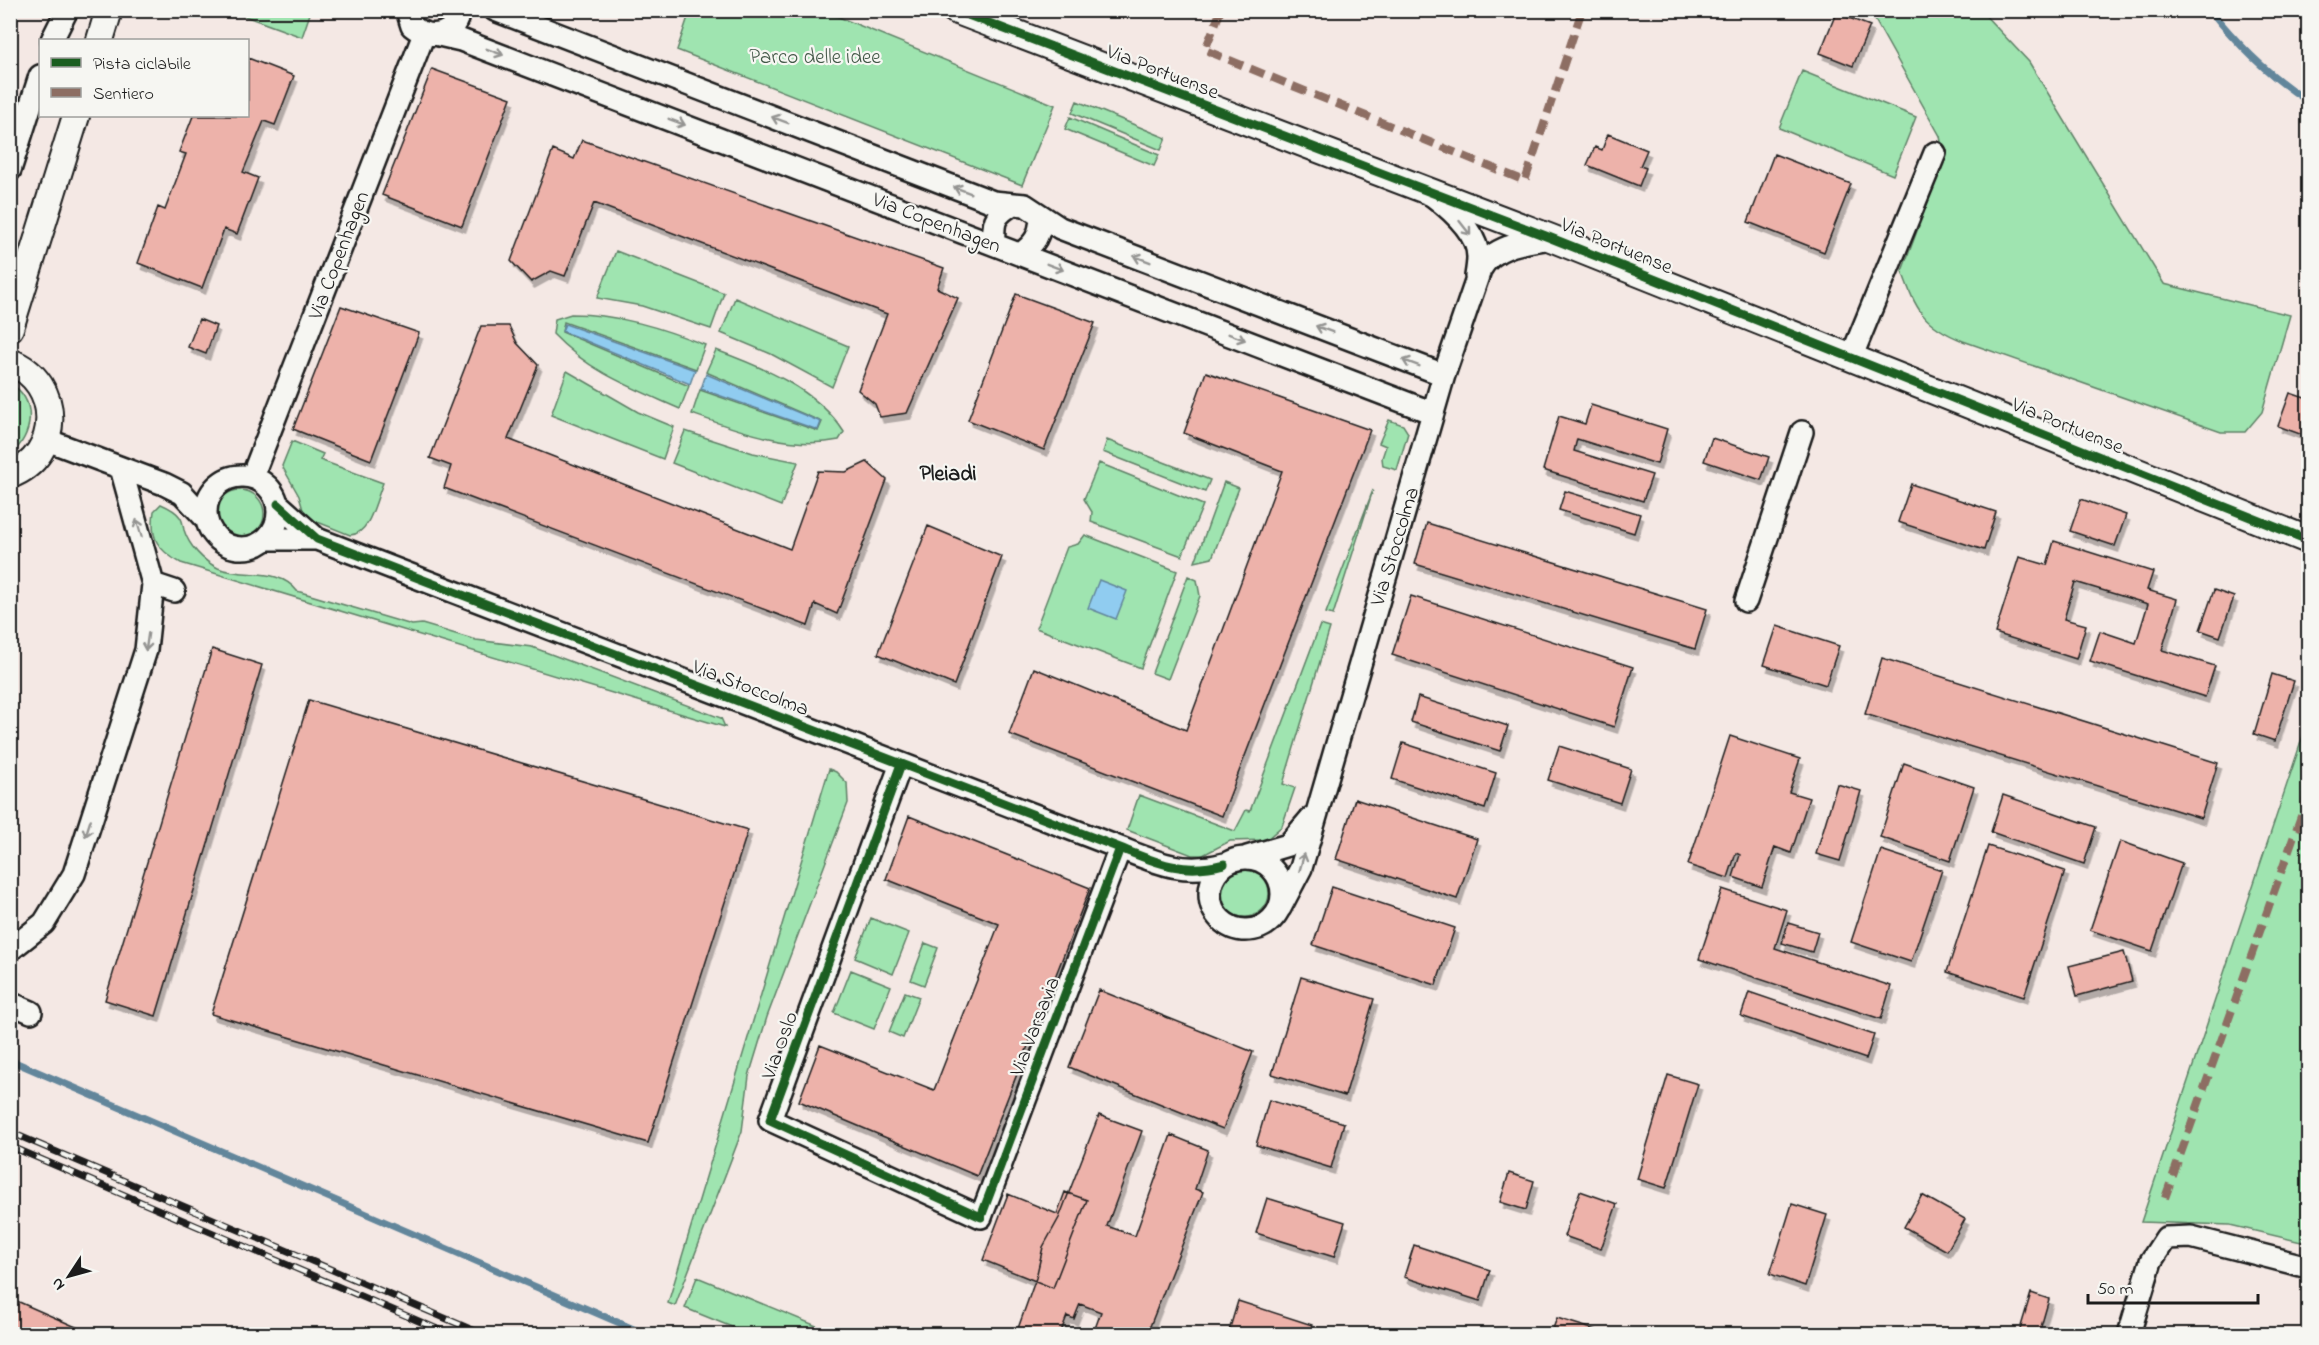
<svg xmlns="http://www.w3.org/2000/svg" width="2319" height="1345" viewBox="0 0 2319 1345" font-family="'Indie Flower',sans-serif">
<defs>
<filter id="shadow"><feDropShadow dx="3.5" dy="6" stdDeviation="0" flood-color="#0004"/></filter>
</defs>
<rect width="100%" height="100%" fill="#f4e8e4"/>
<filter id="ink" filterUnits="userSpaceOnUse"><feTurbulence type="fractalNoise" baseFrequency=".0167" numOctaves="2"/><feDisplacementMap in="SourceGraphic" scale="12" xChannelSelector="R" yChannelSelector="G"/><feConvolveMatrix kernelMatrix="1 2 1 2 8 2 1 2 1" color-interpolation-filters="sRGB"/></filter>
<g filter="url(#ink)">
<path fill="#9fe4b0" stroke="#5e8066" stroke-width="1.5" d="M 231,11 L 311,11 L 302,37 Z
M 690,11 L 824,11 L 1055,105 L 1022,185 L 677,50 Z
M 1870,11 L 1981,11 L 2029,62 L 2164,284 L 2290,315 L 2262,412 L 2245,432 L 2221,432 L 1963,341 C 1923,325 1916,310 1902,271 L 1944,159 L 1940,136 Z
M 1802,71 L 1916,117 L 1893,175 L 1779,128 Z
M 1077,101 L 1166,138 L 1161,150 L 1072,113 Z
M 1070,117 L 1159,155 L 1154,166 L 1065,129 Z
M 616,251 L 724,293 L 711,329 L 642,306 L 597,298 Z
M 735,298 L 848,346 L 832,387 L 771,354 L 721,333 Z
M 571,314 C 618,314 662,328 705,345 L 696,369 L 564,322 L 562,332 L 689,386 L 680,409 C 633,388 589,372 553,334 L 555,319 Z
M 716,350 C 762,367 817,389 844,432 L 839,440 C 790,450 737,430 692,414 L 700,390 L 818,431 L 822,422 L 706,372 Z
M 567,371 L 638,412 L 674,427 L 663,459 L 551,415 Z
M 11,384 C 38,401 33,436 11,454 Z
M 1389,420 L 1403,425 L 1408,433 L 1397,470 L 1383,466 L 1382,458 L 1386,446 L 1379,443 Z
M 685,431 L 753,453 L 798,462 L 781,506 L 672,463 Z
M 1107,440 L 1210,480 L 1205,492 L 1103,452 Z
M 292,441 L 323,454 L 320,460 L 383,483 C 376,499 370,535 350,535 L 305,517 L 299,496 L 282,466 Z
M 1099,463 L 1203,505 L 1182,556 L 1091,522 L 1092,512 L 1084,499 Z
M 1224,482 L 1239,488 L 1212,558 L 1195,562 Z
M216 514a24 24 0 1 1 48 0a24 24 0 1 1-48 0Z
M 1373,490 L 1333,615 L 1326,613 Z
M 161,504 C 168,507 176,511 180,517 C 183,521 183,526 184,530 C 189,546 203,561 218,568 C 243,579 278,566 297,591 L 412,625 L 422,624 L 476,640 L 532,647 L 721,718 L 725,727 L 181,563 C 157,550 150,538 154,511 Z
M 1085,535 L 1177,571 L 1141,668 L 1036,628 L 1067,547 L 1078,544 Z
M 1188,576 L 1197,580 L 1200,596 L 1168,679 L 1152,673 Z
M 1320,625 L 1330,628 L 1283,784 L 1295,788 L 1282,826 L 1266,840 L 1230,841 L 1203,855 L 1192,855 L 1127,830 L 1139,795 L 1235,831 L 1246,810 L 1250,811 Z
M 2308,721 L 2308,1235 L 2301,1242 L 2230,1225 L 2141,1222 Z
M 829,769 L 836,772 L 847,783 L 848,803 L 767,1017 L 749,1076 L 742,1131 L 675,1306 L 668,1303 Z
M1221 893a24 24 0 1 1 48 0a24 24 0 1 1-48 0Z
M 871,918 L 909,933 L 893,974 L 855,958 Z
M 925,943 L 938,948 L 924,985 L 911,980 Z
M 851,970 L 891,986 L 874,1029 L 834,1013 Z
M 905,992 L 919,997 L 903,1038 L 889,1032 Z
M 697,1277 L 836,1334 L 749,1334 L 685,1308 Z"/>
<path fill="#90ccf0" stroke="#62869b" stroke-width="1.5" d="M 565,324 L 695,370 L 690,384 L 562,331 Z
M 706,374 L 821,422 L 818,430 L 701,389 Z
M 1099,580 L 1127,591 L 1116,619 L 1088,608 Z"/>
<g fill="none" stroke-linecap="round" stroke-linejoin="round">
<path stroke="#62869b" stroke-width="7" d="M 2210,10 C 2238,45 2270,77 2308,101
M 10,1060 L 645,1334"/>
</g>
<path fill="#edb2aa" stroke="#1c1c1c" stroke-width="1.5" filter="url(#shadow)" d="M 1836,13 L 1870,26 L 1853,66 L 1820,53 Z
M 248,58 L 294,76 L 275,125 L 264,121 L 243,172 L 258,178 L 237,234 L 224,229 L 202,288 L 138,263 L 158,207 L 165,210 L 186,154 L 179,152 L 193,116 L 248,116 Z
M 432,69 L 511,98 L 462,226 L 382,195 Z
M 1608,134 L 1647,150 L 1640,166 L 1646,168 L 1639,186 L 1587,165 L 1595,147 L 1602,150 Z
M 582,140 L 944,268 L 937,288 L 958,298 L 907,413 L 880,417 L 875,404 L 858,390 L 887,314 L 594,203 L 565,276 L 551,271 L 531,282 L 511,261 L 553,150 L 574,159 Z
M 1774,154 L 1851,184 L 1824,252 L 1748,222 Z
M 1016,294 L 1095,323 L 1044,450 L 968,420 Z
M 341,306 L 419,333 L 371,460 L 293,429 Z
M 199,319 L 216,326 L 206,354 L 188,347 Z
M 481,326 L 509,326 L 517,343 L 538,365 L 508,439 L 790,549 L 818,471 L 846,472 L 867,462 L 887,480 L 837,614 L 815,604 L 808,626 L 444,488 L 451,466 L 430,458 Z
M 1206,372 L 1370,430 L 1222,816 L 1009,734 L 1034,668 L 1186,730 L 1282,471 L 1184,433 Z
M 2290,393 L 2308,399 L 2308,437 L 2278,426 Z
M 1591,405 L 1667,429 L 1657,464 L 1577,439 L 1574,451 L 1652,475 L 1643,501 L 1543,470 L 1559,416 L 1585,424 Z
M 1712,438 L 1769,457 L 1761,480 L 1704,461 Z
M 1911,484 L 1996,512 L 1984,550 L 1898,522 Z
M 1565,491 L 1640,514 L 1634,533 L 1559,510 Z
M 2081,499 L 2126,515 L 2115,546 L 2070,531 Z
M 1427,523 L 1707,609 L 1695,649 L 1415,564 Z
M 928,526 L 1002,557 L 954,685 L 878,654 Z
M 2054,541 L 2153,572 L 2147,590 L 2177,599 L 2162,650 L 2215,666 L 2205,697 L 2090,661 L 2100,631 L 2136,643 L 2148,604 L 2075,582 L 2064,619 L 2086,625 L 2076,659 L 1995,633 L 2019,557 L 2047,565 Z
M 2214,590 L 2234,597 L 2220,637 L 2200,630 Z
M 1411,596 L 1633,667 L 1614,727 L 1392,655 Z
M 1777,626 L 1839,646 L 1826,685 L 1764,665 Z
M 212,649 L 262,665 L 156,1016 L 105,1000 Z
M 1882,658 L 2218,763 L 2201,818 L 1865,714 Z
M 2272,674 L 2294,681 L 2275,741 L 2254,734 Z
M 1418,697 L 1508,726 L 1500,751 L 1411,722 Z
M 309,700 L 748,830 L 648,1143 L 211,1014 Z
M 1730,736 L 1800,759 L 1789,792 L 1809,798 L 1791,853 L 1775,847 L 1762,887 L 1733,877 L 1740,855 L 1736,853 L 1728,878 L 1688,865 Z
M 1403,743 L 1496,773 L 1485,809 L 1392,779 Z
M 1559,746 L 1631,769 L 1620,803 L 1548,780 Z
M 1904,763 L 1974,787 L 1950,861 L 1880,837 Z
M 1837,784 L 1861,791 L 1840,861 L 1816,854 Z
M 2003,795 L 2096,827 L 2084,864 L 1991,832 Z
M 1355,799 L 1477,839 L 1457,899 L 1336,859 Z
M 909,816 L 1090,888 L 977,1176 L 799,1101 L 820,1045 L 934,1090 L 999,924 L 886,879 Z
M 2120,841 L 2182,863 L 2152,951 L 2090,930 Z
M 1988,846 L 2065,871 L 2024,997 L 1947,972 Z
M 1881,850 L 1942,870 L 1911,962 L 1851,942 Z
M 1332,887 L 1455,928 L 1436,985 L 1313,945 Z
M 1722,889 L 1787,910 L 1775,948 L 1891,986 L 1881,1019 L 1699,959 Z
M 1788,923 L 1818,932 L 1812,952 L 1782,943 Z
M 2124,952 L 2132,981 L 2077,996 L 2069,966 Z
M 1301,977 L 1374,999 L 1345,1096 L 1272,1074 Z
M 1099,990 L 1253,1052 L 1223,1129 L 1069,1067 Z
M 1749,992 L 1874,1035 L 1866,1059 L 1741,1016 Z
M 1668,1075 L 1698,1084 L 1666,1188 L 1637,1179 Z
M 1269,1100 L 1344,1123 L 1331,1168 L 1256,1145 Z
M 1099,1115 L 1142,1131 L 1107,1226 L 1135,1236 L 1171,1135 L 1208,1150 L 1195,1189 L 1203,1192 L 1147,1334 L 1093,1334 L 1101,1312 L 1080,1304 L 1074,1319 L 1067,1316 L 1060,1334 L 1016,1334 L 1036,1278 L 1043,1247 L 1059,1218 Z
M 1509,1173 L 1534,1181 L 1526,1210 L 1500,1202 Z
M 1580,1191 L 1617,1204 L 1601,1249 L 1564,1236 Z
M 1065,1192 L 1087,1200 L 1053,1288 L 983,1260 L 1008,1194 L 1057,1214 Z
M 1922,1195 L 1965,1219 L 1947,1251 L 1904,1227 Z
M 1267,1198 L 1345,1222 L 1334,1257 L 1256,1233 Z
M 1792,1204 L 1827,1215 L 1805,1286 L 1770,1274 Z
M 1414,1245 L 1490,1270 L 1480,1301 L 1404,1277 Z
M 2031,1293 L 2049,1299 L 2039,1334 L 2019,1333 Z
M 10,1298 L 92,1334 L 10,1334 Z
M 1238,1301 L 1312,1325 L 1309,1334 L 1239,1334 L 1229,1331 Z
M 1557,1318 L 1608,1334 L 1551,1334 Z"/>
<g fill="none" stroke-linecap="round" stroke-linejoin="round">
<defs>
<path id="minor" d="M 407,10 L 412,26 C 430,41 457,36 459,10
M 495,10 L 993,202 L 1025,205 L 1060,228 L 1444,375
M 439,35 L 461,40 L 1433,413
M 52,40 L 67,10
M 10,170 L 40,76
M 1433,196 C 1450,209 1478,233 1478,257 C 1478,263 1477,270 1476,276
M 994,244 C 993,222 993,216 1013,204
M 1021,254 C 1035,243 1040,236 1041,217
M 1851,358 L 1935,153
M 47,440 L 164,484 L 182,493 L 206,519
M206 512a36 36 0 1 1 72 0a36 36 0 1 1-72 0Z
M 252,477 L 424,34
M 278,504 L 317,539 L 1120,848 C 1158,863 1183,875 1224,864
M 267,539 L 317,539
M 153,584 L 174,591
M 1746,601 L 1802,432
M 901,764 L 770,1120 L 981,1217 L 1120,848
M 1247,857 L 1288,845 L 1311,818
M1210 894a36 36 0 1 1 72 0a36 36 0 1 1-72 0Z
M 1280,908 L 1301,868 L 1444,375 L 1480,270 C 1493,245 1525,242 1551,238
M 10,950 L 44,923 L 74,874 L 146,650 L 153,584 L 121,468
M 10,1003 L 31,1012
M 2129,1334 L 2151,1261 L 2166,1238 L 2191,1237 L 2308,1267"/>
<path id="tertiary" d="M 955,10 L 1551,238 L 2308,540
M 100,40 L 109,10
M 10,328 L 76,116
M 10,362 C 63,382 62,456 10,475"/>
</defs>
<use href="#minor" stroke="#1c1c1c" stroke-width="26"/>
<use href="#tertiary" stroke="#1c1c1c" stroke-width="30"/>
<use href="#minor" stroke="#f6f6f2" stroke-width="21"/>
<use href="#tertiary" stroke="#f6f6f2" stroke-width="26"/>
<defs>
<path id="rail" d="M 10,1132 L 482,1334
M 10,1146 L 449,1334"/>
</defs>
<use href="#rail" stroke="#1c1c1c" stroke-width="7"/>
<use href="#rail" stroke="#f6f6f2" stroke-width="4.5" stroke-dasharray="14" stroke-linecap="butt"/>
<path stroke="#8d6e63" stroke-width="8" stroke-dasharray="15 8" stroke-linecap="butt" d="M 1221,10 L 1205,50 L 1525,181 L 1582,10
M 2165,1198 L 2305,805 L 2308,781"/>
<defs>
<path id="cycleway" d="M 955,10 L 1551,238 L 2308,540
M 278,504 L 317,539 L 1120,848 C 1158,863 1183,875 1224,864
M 901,764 L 770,1120 L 981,1217 L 1120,848"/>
</defs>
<use href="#cycleway" stroke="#f6f6f2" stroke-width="13"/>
<use href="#cycleway" stroke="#1b5e20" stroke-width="9"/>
</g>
<defs><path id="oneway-shaft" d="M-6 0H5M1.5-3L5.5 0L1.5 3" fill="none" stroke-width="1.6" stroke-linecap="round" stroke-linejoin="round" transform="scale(1.5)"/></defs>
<g stroke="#949492">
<use href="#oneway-shaft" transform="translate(495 52) rotate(21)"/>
<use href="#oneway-shaft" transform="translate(780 120) rotate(-159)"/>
<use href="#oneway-shaft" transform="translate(677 122) rotate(21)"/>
<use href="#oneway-shaft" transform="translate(962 190) rotate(-159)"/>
<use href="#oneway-shaft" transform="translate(1465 228) rotate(52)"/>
<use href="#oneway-shaft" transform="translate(1142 259) rotate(-159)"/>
<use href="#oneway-shaft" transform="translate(1055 267) rotate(21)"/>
<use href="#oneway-shaft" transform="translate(1324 329) rotate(-159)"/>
<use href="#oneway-shaft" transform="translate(1237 337) rotate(21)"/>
<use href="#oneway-shaft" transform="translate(1411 363) rotate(-159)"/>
<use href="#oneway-shaft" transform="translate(139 528) rotate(-107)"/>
<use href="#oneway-shaft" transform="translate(147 642) rotate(98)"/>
<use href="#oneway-shaft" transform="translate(88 828) rotate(108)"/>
<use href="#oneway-shaft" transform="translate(1302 862) rotate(-74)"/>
</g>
</g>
<g text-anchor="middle" stroke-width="4.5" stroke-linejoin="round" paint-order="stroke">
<g font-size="21" fill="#435848" stroke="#f6f6f2">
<text x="815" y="63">Parco delle idee</text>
</g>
<g font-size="21" fill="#1c1c1c" stroke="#f6f6f2">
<text transform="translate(1163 71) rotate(21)" y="7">Via Portuense</text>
<text transform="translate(937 222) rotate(21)" y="7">Via Copenhagen</text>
<text transform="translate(1617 245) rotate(22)" y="7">Via Portuense</text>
<text transform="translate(338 255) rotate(-69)" y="7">Via Copenhagen</text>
<text transform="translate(2068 425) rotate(22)" y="7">Via Portuense</text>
<text transform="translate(1394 546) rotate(-73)" y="7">Via Stoccolma</text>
<text transform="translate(751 687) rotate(21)" y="7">Via Stoccolma</text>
<text transform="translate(1034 1026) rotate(-69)" y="7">Via Varsavia</text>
<text transform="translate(779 1045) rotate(-70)" y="7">Via Oslo</text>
</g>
<g font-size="22" font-weight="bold" fill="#1c1c1c" stroke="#f6f6f2">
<text x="948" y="480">Pleiadi</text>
</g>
</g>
<rect width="2319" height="1345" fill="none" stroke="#f6f6f2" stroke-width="36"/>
<rect x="18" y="18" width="2283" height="1309" fill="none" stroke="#1c1c1c" stroke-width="2" filter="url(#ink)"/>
<rect x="39" y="39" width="210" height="78" fill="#f6f6f2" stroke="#9f9f9c" stroke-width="1.5"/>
<rect x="51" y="58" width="30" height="9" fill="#1b5e20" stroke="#9f9f9c" stroke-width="1.5"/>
<text x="93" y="69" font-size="18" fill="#1c1c1c">Pista ciclabile</text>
<rect x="51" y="88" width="30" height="9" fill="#8d6e63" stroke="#9f9f9c" stroke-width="1.5"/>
<text x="93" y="99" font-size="18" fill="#1c1c1c">Sentiero</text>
<g transform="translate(69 1276) rotate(234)" stroke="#f6f6f2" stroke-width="4.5" paint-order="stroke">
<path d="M0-4.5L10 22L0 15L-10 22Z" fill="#1c1c1c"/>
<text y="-9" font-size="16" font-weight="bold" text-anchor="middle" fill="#1c1c1c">N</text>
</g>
<path d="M2088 1294v9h170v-9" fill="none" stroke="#1c1c1c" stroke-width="3"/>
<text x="2097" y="1294" font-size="18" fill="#1c1c1c" stroke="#f6f6f2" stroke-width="4.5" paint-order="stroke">50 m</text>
</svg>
